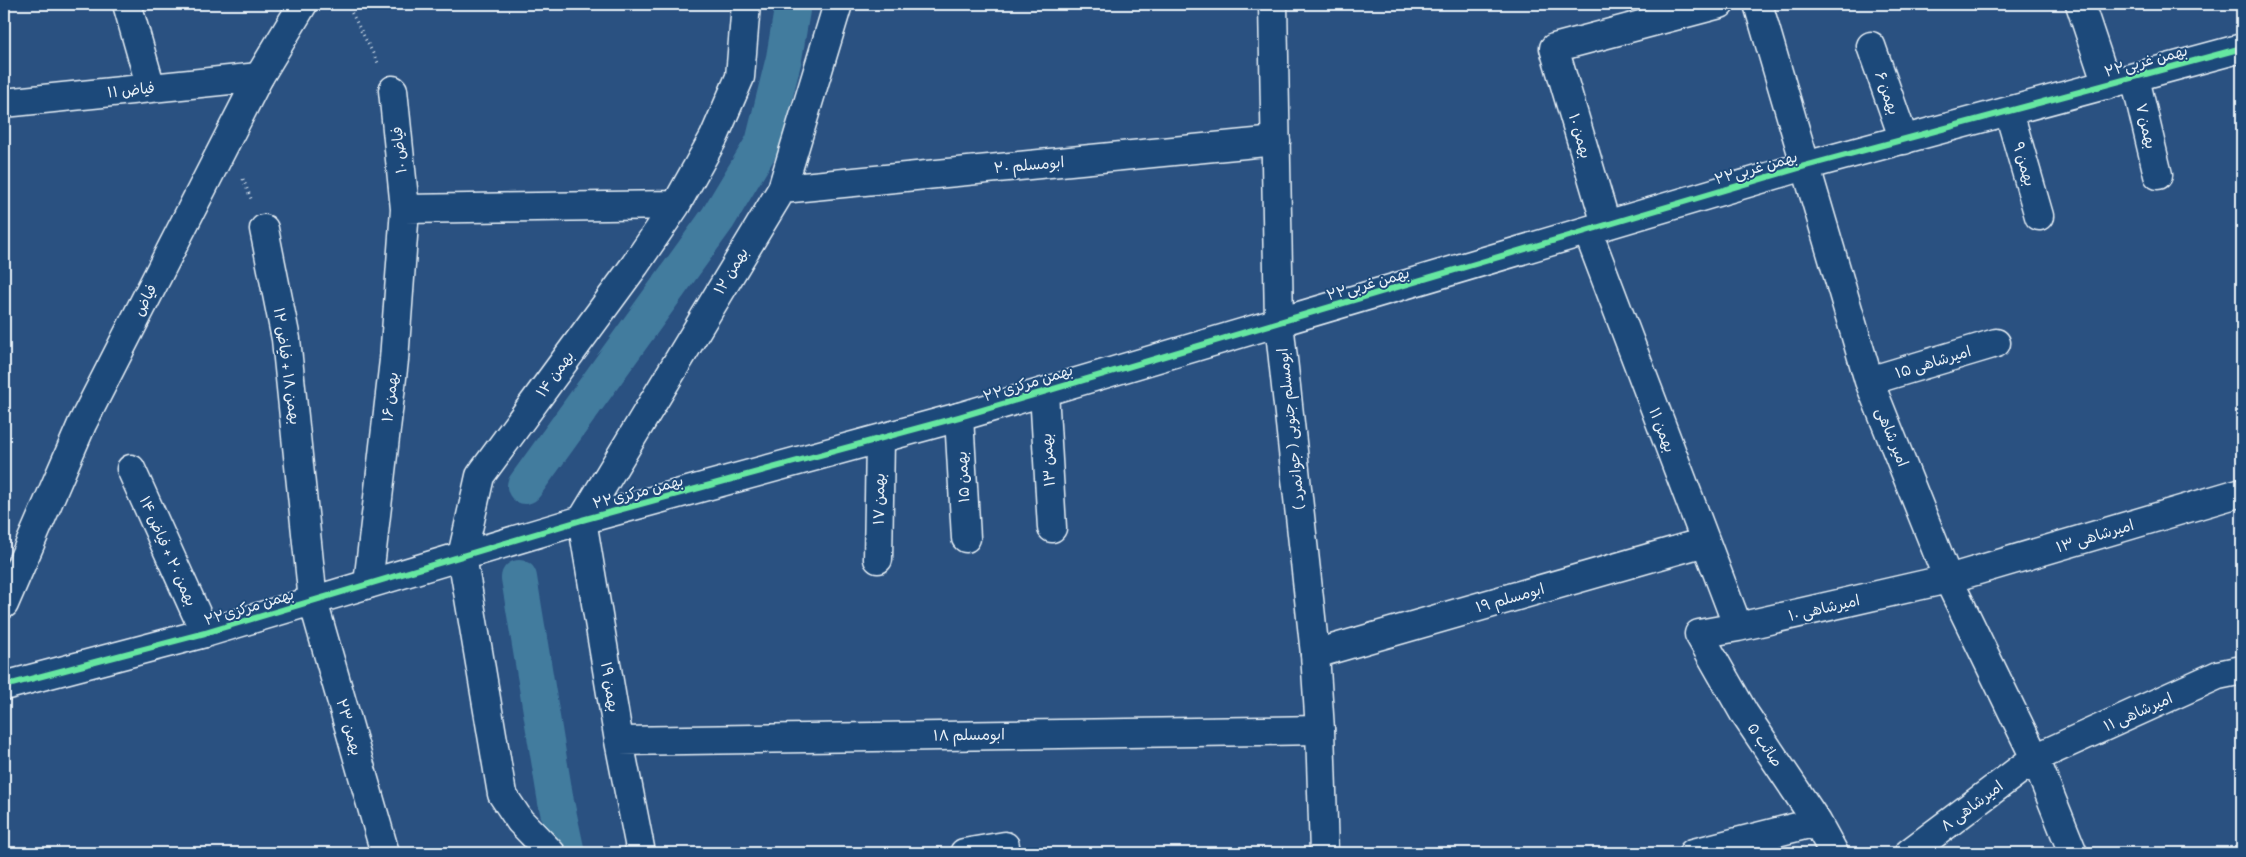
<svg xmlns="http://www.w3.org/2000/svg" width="2246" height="857" viewBox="0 0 2246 857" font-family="'Patrick Hand','Playpen Sans Arabic',sans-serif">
<rect width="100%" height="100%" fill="#2a5181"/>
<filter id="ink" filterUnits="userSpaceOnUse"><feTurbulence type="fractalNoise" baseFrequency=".02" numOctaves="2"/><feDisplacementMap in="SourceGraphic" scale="10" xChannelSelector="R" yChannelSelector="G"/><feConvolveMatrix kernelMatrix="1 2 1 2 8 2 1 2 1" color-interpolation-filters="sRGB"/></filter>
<g filter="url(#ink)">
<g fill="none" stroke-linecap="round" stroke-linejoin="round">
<path stroke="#437b9e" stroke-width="36" d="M 525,486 L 718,218 L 763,143 L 784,58 L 793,4
M 519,578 L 556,802 L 567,853"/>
<defs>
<path id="street" d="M 127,4 L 151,88
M 1758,4 L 1869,381 L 1948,579 L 2035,758 L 2073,853
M 2080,4 L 2107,85
M 1871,46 L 1904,140
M 2135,78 L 2158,175
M 4,103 L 259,77
M 2009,112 L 2039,216
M 782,189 L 1276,141
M 405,209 L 676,205
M 1606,224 L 1554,48 L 1720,4
M 264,229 L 286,339 L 313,601 L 385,853
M 1588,232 L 1738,627
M 1869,381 L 1996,343
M 1044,392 L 1052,528
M 959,417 L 966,538
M 131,469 L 205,633
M 878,559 L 880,440
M 368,584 L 394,360 L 405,209 L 393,90
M 1315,654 L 1705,542
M 619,741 L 1320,730
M 551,853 L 520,821 L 502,794 L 462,556 L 480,476 L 635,265 L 676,205 L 714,137 L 740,77 L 746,4
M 641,853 L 619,741 L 582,520 L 782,189 L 838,4
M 964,853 L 1005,846
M 1693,853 L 1817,822
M 1834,853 L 1817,822 L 1744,713 L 1699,634 L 1738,627 L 1948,579 L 2242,492
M 1909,853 L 2035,758 L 2218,675 L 2242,670"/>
<path id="secondary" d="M 1273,4 L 1279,322 L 1315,654 L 1320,730 L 1324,853
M 4,604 L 82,424 L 259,77 L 303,4
M 4,686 L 205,633 L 582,520 L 959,417 L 1805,166 L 2242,48"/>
</defs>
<use href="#street" stroke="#e8f1f8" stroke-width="31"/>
<use href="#secondary" stroke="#e8f1f8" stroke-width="31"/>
<path stroke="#e8f1f8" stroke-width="3" stroke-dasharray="1 4" stroke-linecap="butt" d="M 347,4 L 378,63
M 243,179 L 252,201"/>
<use href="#street" stroke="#1f4a7a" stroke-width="28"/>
<use href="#secondary" stroke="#1f4a7a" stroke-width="28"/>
<defs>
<path id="cycleway" d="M 4,686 L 205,633 L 582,520 L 959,417 L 1805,166 L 2242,48"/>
</defs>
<use href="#cycleway" stroke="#1f4a7a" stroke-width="9"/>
<use href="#cycleway" stroke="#66e7a1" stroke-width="6"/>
</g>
</g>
<g text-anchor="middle" stroke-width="4" stroke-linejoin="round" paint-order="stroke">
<g font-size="15" fill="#e8f1f8" stroke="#1f4a7a">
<text transform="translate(2146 61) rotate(-15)" y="5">۲۲بهمن غربی</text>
<text transform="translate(131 90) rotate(-6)" y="5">فیاض ۱۱</text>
<text transform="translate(1887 93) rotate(71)" y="5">بهمن ۶</text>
<text transform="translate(2146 126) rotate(77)" y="5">بهمن ۷</text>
<text transform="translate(1580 136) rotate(74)" y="5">بهمن ۱۰</text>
<text transform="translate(399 150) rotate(-96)" y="5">فیاض ۱۰</text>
<text transform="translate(2024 164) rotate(74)" y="5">بهمن ۹</text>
<text transform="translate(1029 165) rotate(-5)" y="5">ابومسلم ۲۰</text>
<text transform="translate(1756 168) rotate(-16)" y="5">۲۲بهمن غربی</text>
<text transform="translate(731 271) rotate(-59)" y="5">بهمن ۱۲</text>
<text transform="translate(1368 284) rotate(-16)" y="5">۲۲بهمن غربی</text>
<text transform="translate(145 300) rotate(-63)" y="5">فیاض</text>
<text transform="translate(1933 362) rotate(-17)" y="5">امیرشاهی ۱۵</text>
<text transform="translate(287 366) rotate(82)" y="5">بهمن ۱۸ + فیاض ۱۲</text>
<text transform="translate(555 374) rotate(-54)" y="5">بهمن ۱۴</text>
<text transform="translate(1028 383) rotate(-17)" y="5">۲۲بهمن مرکزی</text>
<text transform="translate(390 397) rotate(-83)" y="5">بهمن ۱۶</text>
<text transform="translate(1291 429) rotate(-96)" y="5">ابومسلم جنوبی ( جوانمرد )</text>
<text transform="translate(1662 430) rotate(69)" y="5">بهمن ۱۱</text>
<text transform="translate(1892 437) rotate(68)" y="5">امیر شاهی</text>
<text transform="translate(1048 460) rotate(-94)" y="5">بهمن ۱۳</text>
<text transform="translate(963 477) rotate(-93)" y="5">بهمن ۱۵</text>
<text transform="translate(638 492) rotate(-15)" y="5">۲۲بهمن مرکزی</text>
<text transform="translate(879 499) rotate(-89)" y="5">بهمن ۱۷</text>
<text transform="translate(2095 536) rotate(-17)" y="5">امیرشاهی ۱۳</text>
<text transform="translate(168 551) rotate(66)" y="5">بهمن ۲۰ + فیاض ۱۴</text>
<text transform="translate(1510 598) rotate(-16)" y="5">ابومسلم ۱۹</text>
<text transform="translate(249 607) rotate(-17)" y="5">۲۲بهمن مرکزی</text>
<text transform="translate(1824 608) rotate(-13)" y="5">امیرشاهی ۱۰</text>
<text transform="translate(610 687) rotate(81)" y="5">بهمن ۱۹</text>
<text transform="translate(2138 712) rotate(-24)" y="5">امیرشاهی ۱۱</text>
<text transform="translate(349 727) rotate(74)" y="5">بهمن ۲۳</text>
<text transform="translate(969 735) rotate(-1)" y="5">ابومسلم ۱۸</text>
<text transform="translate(1765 745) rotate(56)" y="5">صائب ۵</text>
<text transform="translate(1972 806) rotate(-37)" y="5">امیرشاهی ۸</text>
</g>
</g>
<rect width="2246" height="857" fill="none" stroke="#1f4a7a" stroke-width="20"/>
<rect x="10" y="10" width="2226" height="837" fill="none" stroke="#e8f1f8" stroke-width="2" filter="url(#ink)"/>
</svg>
